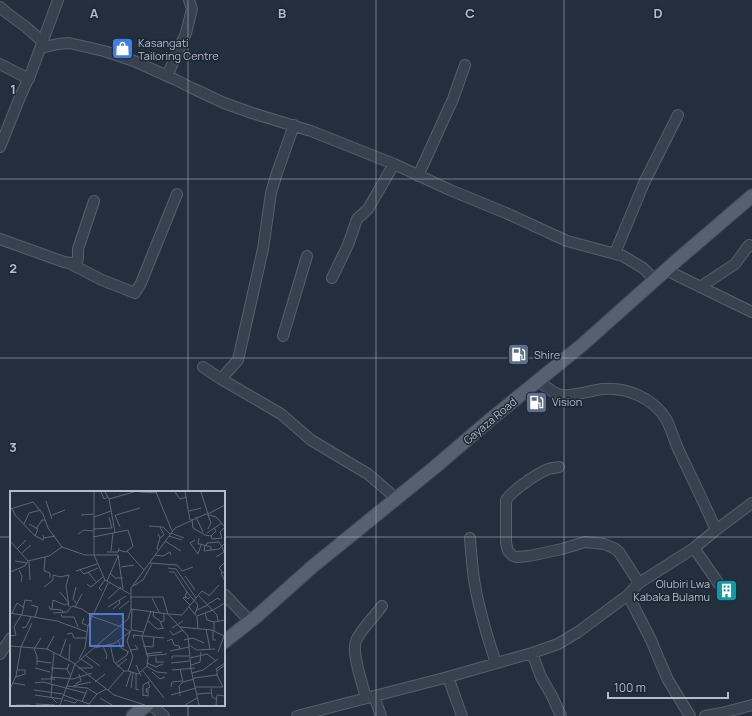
<svg xmlns="http://www.w3.org/2000/svg" width="752" height="716" viewBox="0 0 752 716" font-family="Manrope,sans-serif">
<rect width="100%" height="100%" fill="#242f3e"/>
<g fill="none" stroke-linecap="round" stroke-linejoin="round">
<defs>
<path id="minor" d="M 0,7 L 7,13 L 26,27 L 43,42
M 41,48 L 58,44 L 69,43 L 104,51 L 134,61 L 176,80 L 192,88 L 224,103 L 252,113 L 311,131 L 394,164 L 450,190 L 506,213 L 567,241 L 623,256 L 643,268 L 655,280
M 0,64 L 29,79
M 167,76 L 186,33 L 192,9 L 189,0
M 0,147 L 20,97 L 31,73 L 58,0
M 418,176 L 453,99 L 465,65
M 0,239 L 64,262 L 69,263 L 77,262 L 78,258 L 78,249 L 94,201
M 615,253 L 644,183 L 678,115
M 69,263 L 102,280 L 135,293 L 141,283 L 177,194
M 666,270 L 752,312
M 332,278 L 348,245 L 357,219 L 368,209 L 394,164
M 700,287 L 735,264 L 749,245 L 752,246
M 283,336 L 307,256
M 203,367 L 221,379 L 281,414 L 311,440 L 368,474 L 397,499
M 221,379 L 238,360 L 263,249 L 271,193 L 276,176 L 294,125
M 538,380 C 545,386 552,393 561,395 C 570,397 592,390 603,389 C 627,387 653,398 666,419 C 672,430 675,444 681,455 C 693,480 705,505 716,530
M 559,467 C 555,468 550,468 546,470 C 535,475 513,490 506,500 L 506,543 L 508,551 L 513,556 L 517,557 L 529,556 L 562,549 L 585,542 L 604,544 L 614,548 L 619,552 L 639,583
M 470,538 C 471,551 472,565 474,579 C 478,607 487,636 496,663
M 694,548 L 719,584
M 224,594 L 250,621
M 628,595 L 651,640 L 658,657 L 668,680 L 690,716
M 532,653 L 541,677 L 552,696 L 561,716
M 0,654 L 11,638
M 448,677 L 462,716
M 374,696 L 381,716
M 366,698 C 363,685 351,653 356,641 C 360,630 375,616 382,606
M 151,705 L 164,716
M 297,716 L 448,677 L 532,653 L 558,644 L 578,632 L 628,595 L 639,583 L 694,548 L 716,530 L 752,503
M 705,716 L 722,713 L 752,705"/>
<path id="major" d="M 224,642 L 257,616 L 312,567 L 435,467 L 491,419 L 582,345 L 683,255 L 752,196
M 133,716 L 147,705"/>
</defs>
<use href="#minor" stroke="#565f6c" stroke-width="12"/>
<use href="#major" stroke="#414a57" stroke-width="15"/>
<use href="#minor" stroke="#38414e" stroke-width="10"/>
<use href="#major" stroke="#56606e" stroke-width="13"/>
</g>
<path fill="none" stroke="#b4bcc9" stroke-width="1" stroke-opacity="0.55" d="M 188,0 L 188,492M 376,0 L 376,716M 564,0 L 564,716M 0,179 L 752,179M 0,358 L 752,358M 0,537 L 11,537M 224,537 L 752,537M 188,705 L 188,716"/>
<defs>
<symbol id="shop-square" viewBox="-11 -11 22 22"><rect x="-9" y="-9" width="18" height="18" rx="4" fill="#3f7fe0" stroke="#1d2633"/><path d="M-5-2.5h2.3a2.7 3.5 0 0 1 5.4 0H5L5.5 6h-11ZM-1.5-2.5h3a1.5 2.3 0 0 0-3 0Z" fill="#fff"/></symbol>
<symbol id="fuel-square" viewBox="-11 -11 22 22"><rect x="-9" y="-9" width="18" height="18" rx="4" fill="#5c6f8a" stroke="#1d2633"/><path d="M-5.5-6h7V0h2V4h1.3V-2.5L3-4.5l.8-.8L6-3V5H2.5V1h-1V6h-7ZM-4.2-4.7v3.2H.2V-4.7Z" fill="#fff"/></symbol>
<symbol id="building-square" viewBox="-11 -11 22 22"><rect x="-9" y="-9" width="18" height="18" rx="4" fill="#0f9aa8" stroke="#1d2633"/><path d="M-4-6H4V6H1V3H-1V6H-4ZM-2.5-4.3h1.7v1.8h-1.7ZM.8-4.3h1.7v1.8H.8ZM-2.5-1h1.7V.8h-1.7ZM.8-1h1.7V.8H.8Z" fill="#fff"/></symbol>
</defs>
<g fill-rule="evenodd">
<use href="#shop-square" x="110" y="36" width="25" height="25"/>
<use href="#fuel-square" x="506" y="342" width="25" height="25"/>
<use href="#fuel-square" x="524" y="390" width="25" height="25"/>
<use href="#building-square" x="714" y="578" width="25" height="25"/>
</g>
<g text-anchor="middle" stroke-width="3" stroke-linejoin="round" paint-order="stroke">
<g font-size="11" fill="#b4bcc9" stroke="#1d2633" text-anchor="start">
<text x="138" y="47">Kasangati<tspan x="138" dy="13">Tailoring Centre</tspan></text>
<text x="534" y="359">Shire</text>
<text x="552" y="406">Vision</text>
<text x="710" y="588" text-anchor="end">Olubiri Lwa<tspan x="710" dy="13">Kabaka Bulamu</tspan></text>
</g>
<g font-size="11" fill="#b4bcc9" stroke="#1d2633">
<text transform="translate(490 421) rotate(-40)" y="4">Gayaza Road</text>
</g>
</g>
<g transform="translate(10 491)">
<rect width="215" height="215" fill="#242f3e"/>
<path fill="none" stroke="#5e6776" stroke-width="1" d="M 84,1 L 84,64 L 95,89 L 120,103M 91,1 L 94,8 L 98,6M 95,1 L 99,8 L 105,41M 130,1 L 147,2M 146,1 L 162,40M 165,1 L 170,8 L 177,6M 175,1 L 180,29M 191,1 L 198,23M 99,8 L 124,1M 36,10 L 42,28M 2,17 L 5,24 L 24,44 L 33,49 L 34,47M 0,18 L 23,11 L 33,23 L 38,37 L 52,56 L 75,64 L 108,64M 179,20 L 191,17M 198,23 L 215,14M 42,24 L 55,19M 71,24 L 83,23M 105,24 L 110,36M 106,24 L 130,17M 84,26 L 101,20M 186,26 L 193,41M 182,28 L 183,37 L 195,44 L 201,45 L 206,40 L 204,37M 14,33 L 19,22 L 31,19M 19,33 L 28,38 L 25,45M 139,35 L 153,36 L 160,43M 26,38 L 32,29 L 35,29M 83,38 L 102,37 L 99,26M 198,38 L 201,32 L 198,24M 161,42 L 174,47M 197,42 L 212,32M 68,43 L 74,39 L 83,40M 148,43 L 150,47 L 154,44 L 150,36M 33,44 L 34,47 L 45,45M 159,45 L 172,49M 201,45 L 202,48 L 212,47 L 210,41 L 215,36M 83,46 L 103,42M 189,47 L 188,53 L 190,53 L 201,56 L 201,59 L 194,60 L 195,54M 185,49 L 180,52 L 188,63 L 191,54M 0,50 L 18,70M 155,50 L 171,60M 196,55 L 197,52 L 209,51 L 212,56M 7,58 L 16,49M 148,59 L 147,57 L 150,47M 201,59 L 209,58 L 215,52M 101,60 L 103,42 L 118,39 L 123,55 L 116,61 L 108,59M 117,60 L 134,79M 97,61 L 108,61 L 109,57M 12,62 L 21,54M 108,64 L 113,98M 145,64 L 153,65 L 160,61 L 161,64M 35,66 L 34,80 L 40,82 L 40,87M 206,66 L 214,61 L 212,56M 5,70 L 17,72M 19,71 L 20,89M 140,72 L 167,74 L 172,80 L 183,76M 111,76 L 124,74M 158,77 L 166,78 L 186,107M 9,79 L 12,85 L 11,91M 70,79 L 74,83 L 88,77M 66,80 L 87,73M 0,81 L 15,75 L 18,70 L 39,65 L 52,56M 78,81 L 86,91M 159,81 L 164,81 L 177,101 L 175,105 L 178,108 L 180,106M 212,81 L 209,77 L 215,71M 215,81 L 211,82 L 215,90M 100,82 L 105,87 L 113,87M 175,85 L 185,99M 97,90 L 108,65M 77,93 L 81,96 L 93,86M 123,95 L 133,89 L 142,73M 34,96 L 43,89 L 43,84 L 50,86 L 59,84M 66,96 L 63,108 L 66,112M 92,100 L 89,97 L 95,89M 50,101 L 59,112M 177,101 L 188,114 L 185,123M 189,105 L 207,124 L 208,130M 199,105 L 209,94M 120,106 L 153,106 L 158,123M 177,106 L 173,107 L 180,114M 142,107 L 149,121M 98,108 L 111,96M 198,113 L 208,107 L 210,109M 21,114 L 28,116 L 25,126M 39,115 L 40,118 L 52,119 L 53,121M 59,116 L 56,95 L 59,84M 65,116 L 72,103M 98,116 L 116,105M 179,116 L 187,126 L 188,137M 42,118 L 43,109 L 55,114 L 59,112M 103,118 L 110,112 L 109,109M 109,118 L 119,110M 121,118 L 158,123 L 178,145 L 181,178 L 189,214M 187,119 L 198,114M 203,119 L 215,112M 144,120 L 143,125 L 150,130 L 153,138M 0,122 L 47,130 L 77,141M 2,122 L 7,112 L 13,116M 43,122 L 57,121 L 62,115 L 72,118 L 82,125M 195,122 L 197,129 L 204,131M 51,123 L 52,126 L 64,126 L 68,136M 159,123 L 172,124 L 192,100 L 200,105M 81,125 L 109,135M 187,125 L 203,119M 74,127 L 72,132 L 78,135M 138,130 L 147,138 L 154,137M 150,131 L 154,130 L 154,122M 109,135 L 121,141M 4,136 L 12,123 L 15,109 L 22,110M 170,136 L 202,139 L 214,145 L 208,161M 12,137 L 16,136 L 21,126M 162,137 L 173,130M 196,138 L 200,158M 122,139 L 134,141M 203,139 L 203,149 L 206,149M 160,140 L 163,144 L 173,139M 204,140 L 204,131 L 215,129M 57,143 L 62,142 L 64,147 L 77,147M 0,145 L 6,144 L 4,136M 124,147 L 123,144 L 154,147M 108,149 L 111,157 L 119,161M 174,149 L 183,147 L 194,152M 157,150 L 162,148 L 164,154 L 169,155 L 170,158M 100,153 L 104,171 L 114,180M 179,154 L 187,159 L 205,158M 0,155 L 37,158 L 62,171 L 104,204 L 135,214M 93,155 L 97,164 L 96,168M 133,155 L 143,156 L 144,146M 85,157 L 105,152 L 121,140 L 122,118M 37,158 L 44,145M 121,159 L 128,158 L 125,154M 160,160 L 179,156M 136,163 L 152,161M 75,164 L 90,175M 50,165 L 56,148M 137,165 L 157,163M 146,166 L 146,171 L 154,171M 180,167 L 197,163 L 206,170M 69,168 L 75,157 L 78,135 L 98,92M 71,168 L 83,176M 162,168 L 162,165 L 179,165M 59,169 L 60,153M 27,170 L 41,172M 137,172 L 146,176 L 153,173M 161,172 L 180,170M 59,173 L 57,178 L 60,184M 105,173 L 117,164 L 118,160M 27,174 L 27,165 L 24,158 L 31,147M 126,174 L 131,185M 181,174 L 190,171 L 191,161M 136,175 L 147,181 L 157,182M 107,176 L 117,168M 25,177 L 40,181M 41,177 L 57,178M 68,177 L 83,177M 170,178 L 173,191M 162,179 L 185,177M 118,180 L 128,183 L 137,175 L 138,167 L 132,146 L 141,120M 133,180 L 154,207M 207,180 L 206,178 L 215,172M 142,181 L 150,188 L 155,186M 182,182 L 193,179 L 208,168M 126,183 L 126,198 L 129,199M 6,186 L 15,183 L 15,179 L 7,179M 40,186 L 63,188 L 82,182M 184,187 L 207,184 L 207,180 L 215,174M 31,188 L 45,188M 85,191 L 95,183M 3,192 L 15,194M 25,192 L 33,191 L 75,202M 41,193 L 44,162M 65,193 L 71,190 L 69,183M 42,194 L 41,206 L 47,212M 56,195 L 77,197 L 87,203M 63,195 L 81,191M 116,196 L 121,181M 161,196 L 162,191 L 172,190M 186,196 L 213,196 L 207,184M 121,197 L 123,182M 201,197 L 202,206 L 206,208M 0,198 L 6,185 L 11,156 L 22,132M 24,199 L 53,203M 98,199 L 114,180 L 118,180 L 123,166 L 117,150 L 120,141M 137,202 L 136,198 L 140,196 L 138,191M 187,203 L 201,202M 25,204 L 52,208M 53,204 L 67,209M 133,204 L 138,205 L 138,198M 161,204 L 186,197M 133,205 L 133,194 L 140,190M 170,205 L 169,195 L 173,191 L 184,188M 90,207 L 102,214M 54,209 L 65,212 L 68,209 L 79,213 L 87,203 L 96,198M 72,211 L 77,199M 26,213 L 45,214M 6,214 L 20,214M 50,214 L 65,173 L 118,128 L 121,118 L 121,97 L 165,37 L 196,23 L 206,26 L 215,36M 175,214 L 187,207M 206,214 L 207,204 L 215,205"/>
<path fill="#5274d3" fill-opacity="0.15" stroke="#5274d3" stroke-width="2" d="M 80,123 L 113,123 L 113,155 L 80,155 Z"/>
<rect width="215" height="215" fill="none" stroke="#b4bcc9" stroke-width="2"/>
</g>
<g font-size="13" text-anchor="middle" font-weight="bold" fill="#b4bcc9" stroke="#1d2633" stroke-width="3" stroke-linejoin="round" paint-order="stroke">
<text x="94" y="18">A</text>
<text x="282" y="18">B</text>
<text x="470" y="18">C</text>
<text x="658" y="18">D</text>
<text x="13" y="94">1</text>
<text x="13" y="273">2</text>
<text x="13" y="452">3</text>
</g>
<path d="M608 692v6h120v-6" fill="none" stroke="#b4bcc9" stroke-width="2"/>
<text x="614" y="692" font-size="12" fill="#b4bcc9" stroke="#1d2633" stroke-width="3" paint-order="stroke">100 m</text>
</svg>
